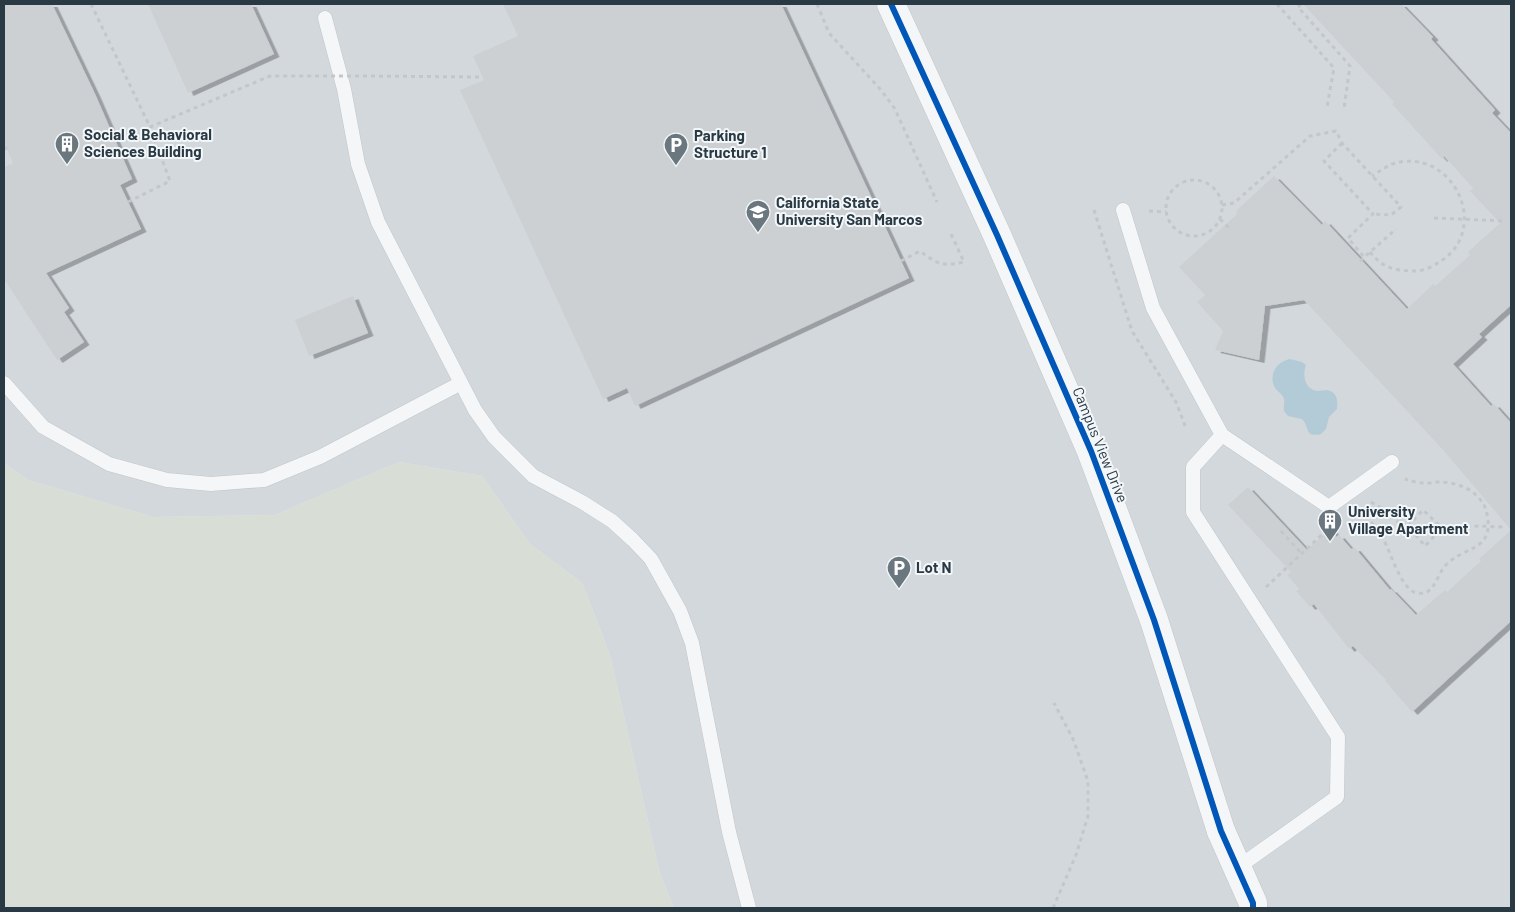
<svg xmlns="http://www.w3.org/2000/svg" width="1515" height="912" viewBox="0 0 1515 912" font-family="Barlow,sans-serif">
<defs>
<filter id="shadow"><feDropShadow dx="5.5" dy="3" stdDeviation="0" flood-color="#0004"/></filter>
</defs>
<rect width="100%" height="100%" fill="#e5e8ea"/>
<path fill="#d3d8dd" d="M 4,4 L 1511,4 L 1511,908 L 674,908 L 660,874 L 610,655 L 582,583 L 530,544 L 482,476 L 399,462 L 275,515 L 153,517 L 28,480 L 4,463 Z"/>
<path fill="#d8ded5" d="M 399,462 L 482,476 L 530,544 L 582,583 L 610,655 L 660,874 L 674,908 L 4,908 L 4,463 L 28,480 L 153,517 L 275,515 Z"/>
<path fill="#b3cbd6" d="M 1290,359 L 1302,362 L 1306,365 C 1302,376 1305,390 1318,391 C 1321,391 1324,390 1326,390 C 1337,391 1338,400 1337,409 L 1329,417 L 1326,429 L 1321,434 C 1304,438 1310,427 1302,419 L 1288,416 L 1284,411 C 1283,407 1285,403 1284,399 C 1283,394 1276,391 1274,386 C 1269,374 1277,361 1290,359 Z"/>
<path fill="#cdd0d3" filter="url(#shadow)" d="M 4,4 L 52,4 L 95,94 L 132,179 L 120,185 L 141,229 L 46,273 L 69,308 L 64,312 L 84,342 L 57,360 L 4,279 L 4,167 L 13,163 L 4,142 Z
M 148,4 L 251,4 L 274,54 L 188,93 Z
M 503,4 L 781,4 L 909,278 L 635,406 L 627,388 L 603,399 L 460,90 L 484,80 L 473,56 L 518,36 Z
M 1303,4 L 1401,4 L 1433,37 L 1431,39 L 1495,110 L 1492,113 L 1511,133 L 1511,305 L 1479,334 L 1482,337 L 1453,364 L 1491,406 L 1494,404 L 1511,423 L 1511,621 L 1412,712 L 1385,681 L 1386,680 L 1353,646 L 1349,649 L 1314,604 L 1310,607 L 1296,591 L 1299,589 L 1287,575 L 1291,572 L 1228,505 L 1248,487 L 1307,550 L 1331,528 L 1336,537 L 1339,535 L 1351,549 L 1355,548 L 1390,590 L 1391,589 L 1416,615 L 1445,590 L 1447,592 L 1481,561 L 1479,559 L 1511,530 L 1444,451 L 1304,300 L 1265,306 L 1259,360 L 1215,350 L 1223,331 L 1197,302 L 1205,295 L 1179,267 L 1236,215 L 1237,210 L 1274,176 L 1322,225 L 1325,221 L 1407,309 L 1433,284 L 1435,286 L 1470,255 L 1468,252 L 1500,223 L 1470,191 L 1473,188 L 1444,156 L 1442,159 L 1392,104 L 1394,102 Z
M 353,296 L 368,333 L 309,356 L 295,320 Z"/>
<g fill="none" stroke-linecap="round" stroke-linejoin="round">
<defs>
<path id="service" d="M 325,18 L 344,89 L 358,164 L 378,222 L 475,410 L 494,437 L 533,476 L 582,502 L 612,521 L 633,540 L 651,559 L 680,611 L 692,643 L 729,832 L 749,908
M 1123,210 L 1153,308 L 1222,435 L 1329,507 L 1392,462
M 4,383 L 43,427 L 109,464 L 167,480 L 211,484 L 264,480 L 320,457 L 461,383
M 1222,435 L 1193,467 L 1193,512 L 1338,737 L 1337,797 L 1237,868"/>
<path id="minor" d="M 1221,831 L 1253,903 L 1253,908"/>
<path id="tertiary" d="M 891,4 L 997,235 L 1091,451 L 1154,620 L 1221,831"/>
</defs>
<use href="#service" stroke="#c3c6c8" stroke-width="15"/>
<use href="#minor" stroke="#c3c6c8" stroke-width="29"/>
<use href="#tertiary" stroke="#c3c6c8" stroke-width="29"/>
<path stroke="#c3c7c9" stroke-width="3" stroke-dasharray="4 4" stroke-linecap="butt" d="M 91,4 L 150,127 L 270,76 L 315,76
M 817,4 L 829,33 L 881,90 L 895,109 L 937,202
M 1277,4 L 1334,68 L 1327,107
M 1301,4 L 1298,7 L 1350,66 L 1344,108
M 363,76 L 482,77
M 1342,143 L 1324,161 L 1373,214 L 1348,238 L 1364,257
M 4,147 L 8,150
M1166 208a28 28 0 1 1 56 0a28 28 0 1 1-56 0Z
M 128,202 L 170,181 L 150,127
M 1222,205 L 1234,203 L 1310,136 L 1336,131 L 1342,143 L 1401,207 L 1391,215 L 1373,214
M 1094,210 L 1132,331 L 1176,402 L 1186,428
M 1149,211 L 1166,212
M 1434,218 L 1505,221
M 1220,219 L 1230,229
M 1370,252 C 1383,268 1393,270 1413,271 C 1423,272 1433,266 1441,261 C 1492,228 1452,145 1392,164 C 1385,167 1379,172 1372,176
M 901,261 L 920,251 C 937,264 943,267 964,262 L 951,234
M 1360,261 L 1396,229
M 1371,502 L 1383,509 L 1398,522 L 1408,526 L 1425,546 L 1442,528 L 1479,526 L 1503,527
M 1362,509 C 1368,520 1379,529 1384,540 C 1390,552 1401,587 1414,592 C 1434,599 1436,576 1445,566 C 1463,546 1491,552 1488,520 C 1487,514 1486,507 1482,502 C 1473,488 1455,482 1439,482 C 1434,482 1429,484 1424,483 C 1418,483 1411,481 1405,479
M 1408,526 L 1423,510 L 1442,528
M 1281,531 L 1301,553
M 1266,587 L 1329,528
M 1053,908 L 1076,855 L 1088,816 L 1088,781 L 1073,739 L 1054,703"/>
<use href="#service" stroke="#f4f6f7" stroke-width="14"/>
<use href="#minor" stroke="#f4f6f7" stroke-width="28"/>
<use href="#tertiary" stroke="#f4f6f7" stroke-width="28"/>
<path stroke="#c3c7c9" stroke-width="3" stroke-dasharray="4 4" stroke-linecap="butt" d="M 315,76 L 363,76"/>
<defs>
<path id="cycleway" d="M 891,4 L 997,235 L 1091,451 L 1154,620 L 1221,831 L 1253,903 L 1253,908"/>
</defs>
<use href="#cycleway" stroke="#f3f7f9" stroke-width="9"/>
<use href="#cycleway" stroke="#0057b8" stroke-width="6"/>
</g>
<defs>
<symbol id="building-pin" viewBox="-11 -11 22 30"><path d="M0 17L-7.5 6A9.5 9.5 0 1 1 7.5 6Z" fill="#6b777f" stroke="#f3f7f9"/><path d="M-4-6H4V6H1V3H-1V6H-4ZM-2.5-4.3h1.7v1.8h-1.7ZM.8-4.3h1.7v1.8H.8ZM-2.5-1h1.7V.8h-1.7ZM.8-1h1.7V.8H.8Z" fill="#fff"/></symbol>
<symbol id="parking-pin" viewBox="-11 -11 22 30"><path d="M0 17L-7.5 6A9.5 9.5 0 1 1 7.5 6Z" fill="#6b777f" stroke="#f3f7f9"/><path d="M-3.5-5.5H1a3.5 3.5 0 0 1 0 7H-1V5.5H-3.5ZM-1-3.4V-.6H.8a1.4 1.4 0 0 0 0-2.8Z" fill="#fff"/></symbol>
<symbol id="university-pin" viewBox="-11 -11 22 30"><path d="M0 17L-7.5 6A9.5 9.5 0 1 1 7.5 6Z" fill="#6b777f" stroke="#f3f7f9"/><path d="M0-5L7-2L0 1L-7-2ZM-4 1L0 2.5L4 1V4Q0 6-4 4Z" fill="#fff"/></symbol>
</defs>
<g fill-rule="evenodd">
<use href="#building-pin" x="53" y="130" width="28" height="38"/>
<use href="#parking-pin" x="662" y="131" width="28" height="38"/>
<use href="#university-pin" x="744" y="198" width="28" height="38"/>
<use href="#building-pin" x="1316" y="507" width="28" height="38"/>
<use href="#parking-pin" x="885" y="554" width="28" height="38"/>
</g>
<g text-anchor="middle" stroke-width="4" stroke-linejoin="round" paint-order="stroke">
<g font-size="15" font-weight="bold" fill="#2a3a45" stroke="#f3f7f9" text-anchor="start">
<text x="84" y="140">Social &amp; Behavioral<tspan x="84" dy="17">Sciences Building</tspan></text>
<text x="694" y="141">Parking<tspan x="694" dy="17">Structure 1</tspan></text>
<text x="776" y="208">California State<tspan x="776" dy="17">University San Marcos</tspan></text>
<text x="1348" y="517">University<tspan x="1348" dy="17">Village Apartment</tspan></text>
<text x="916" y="573">Lot N</text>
</g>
<g font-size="15" fill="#2a3a45" stroke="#f3f7f9">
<text transform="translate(1100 445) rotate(68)" y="5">Campus View Drive</text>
</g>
</g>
<rect width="1515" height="912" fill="none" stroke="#2a3a45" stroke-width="10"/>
</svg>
